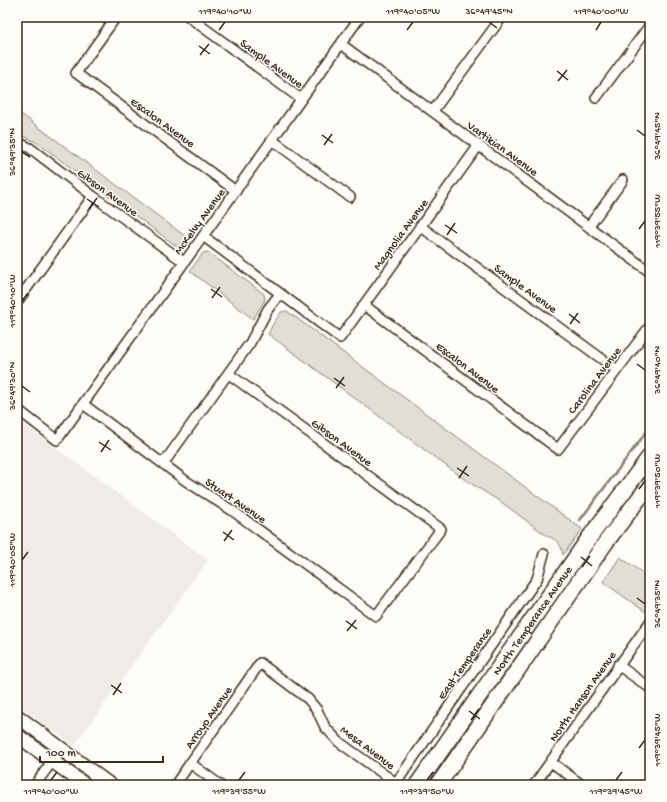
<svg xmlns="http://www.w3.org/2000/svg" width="667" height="802" viewBox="0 0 667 802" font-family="'Gochi Hand',sans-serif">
<rect width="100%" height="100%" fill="#fdfcf7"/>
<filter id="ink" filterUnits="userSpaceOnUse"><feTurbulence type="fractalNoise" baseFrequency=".025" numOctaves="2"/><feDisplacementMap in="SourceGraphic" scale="8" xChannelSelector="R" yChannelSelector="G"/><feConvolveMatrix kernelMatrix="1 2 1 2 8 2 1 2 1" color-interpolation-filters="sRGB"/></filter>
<g filter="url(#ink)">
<path fill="#efece7" d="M 17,419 L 208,560 L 74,746 L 17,704 Z"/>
<path fill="#e1ded7" stroke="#8e847a" d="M 17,111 L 189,239 L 184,247 L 179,248 L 36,142 L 17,133 Z
M 208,252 L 264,294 L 265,300 L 253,319 L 190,271 L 203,253 Z
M 287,311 L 582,529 L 563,555 C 562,545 557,539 547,536 L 504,504 L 464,479 L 268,334 L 273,324 L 281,312 Z
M 620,557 L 650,578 L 650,608 L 647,613 L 603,582 Z"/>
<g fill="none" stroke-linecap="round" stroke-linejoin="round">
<path stroke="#887d74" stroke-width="2.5" d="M 580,520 L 650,427"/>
<defs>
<path id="minor" d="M 116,17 L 76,73 L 236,191
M 189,17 L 301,99
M 341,44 L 650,272
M 596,98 L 650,25
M 433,111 L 502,17
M 272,140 L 350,197
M 17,142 L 30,148 L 93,196 L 184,262
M 420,226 L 617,370
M 589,226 L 623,180
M 203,236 L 340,338 L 479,145
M 17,302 L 93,196
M 364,305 L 558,449 L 650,326
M 83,404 L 186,481 L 233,511 L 376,616 L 441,529 L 229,374
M 17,409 L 57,440 L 360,17
M 163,464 L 250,343 L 268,309 L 280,294
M 618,665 L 650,688
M 551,762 L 582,785
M 190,763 L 220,785
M 35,785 L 61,749
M 175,785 L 260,663 L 308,699 L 317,710 L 325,727 L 339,742 L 396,783 L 537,579 L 544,554
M 534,785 L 650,622"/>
<path id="secondary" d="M 17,716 L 110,785
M 17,735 L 85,785"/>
<g id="primary">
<path id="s1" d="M 417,785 L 592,534 L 650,456"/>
<path d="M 438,785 L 606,542 L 650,484"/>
</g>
</defs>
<use href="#minor" stroke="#3b2a1e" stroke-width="12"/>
<use href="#secondary" stroke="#3b2a1e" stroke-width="16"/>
<use href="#primary" stroke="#3b2a1e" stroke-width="18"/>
<use href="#minor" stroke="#fdfcf7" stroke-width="9"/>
<use href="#secondary" stroke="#fdfcf7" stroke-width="13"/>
<use href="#primary" stroke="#fdfcf7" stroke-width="15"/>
</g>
</g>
<path fill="none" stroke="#3b2a1e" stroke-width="1.5" d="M 489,22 L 497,28M 219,30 L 225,22M 407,30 L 413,22M 596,30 L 601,22M 199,46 L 210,54M 200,55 L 209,44M 557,71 L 568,80M 558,81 L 567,70M 637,130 L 645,136M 322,135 L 333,143M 324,145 L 332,134M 22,152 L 30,157M 87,199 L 99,207M 89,209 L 97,198M 445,225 L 457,233M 639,229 L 645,221M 447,235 L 455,223M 211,289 L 222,297M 212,298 L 220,287M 22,301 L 28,293M 569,314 L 580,323M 570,324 L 578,313M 637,364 L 645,370M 334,378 L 345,386M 22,386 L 30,392M 336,388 L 344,377M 99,442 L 111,450M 101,452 L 109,440M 457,468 L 469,476M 459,478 L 467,466M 639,489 L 645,481M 223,532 L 234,540M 224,541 L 232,530M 581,557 L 592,566M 22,560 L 28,552M 582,567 L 590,556M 637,598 L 645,604M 346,621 L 357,629M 347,631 L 356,620M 111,685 L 122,693M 113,695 L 121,683M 469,711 L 480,719M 471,720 L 479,709M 639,748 L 645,740M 51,780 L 57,772M 239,780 L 245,772M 427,780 L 433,772M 616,780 L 622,772"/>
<g text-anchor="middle" stroke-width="3" stroke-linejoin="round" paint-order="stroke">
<g font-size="12" fill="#3b2a1e" stroke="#fdfcf7">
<text transform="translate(272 63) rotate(36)" y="4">Sample Avenue</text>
<text transform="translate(163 122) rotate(36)" y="4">Escalon Avenue</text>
<text transform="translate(503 148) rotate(36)" y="4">Vartikian Avenue</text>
<text transform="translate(108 192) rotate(36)" y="4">Gibson Avenue</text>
<text transform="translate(199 221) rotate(-54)" y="4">McKelvy Avenue</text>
<text transform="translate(400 234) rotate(-54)" y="4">Magnolia Avenue</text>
<text transform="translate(526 288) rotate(36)" y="4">Sample Avenue</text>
<text transform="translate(468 367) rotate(37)" y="4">Escalon Avenue</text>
<text transform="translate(594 380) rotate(-53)" y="4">Carolina Avenue</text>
<text transform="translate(342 442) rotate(36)" y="4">Gibson Avenue</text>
<text transform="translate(236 500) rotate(34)" y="4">Stuart Avenue</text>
<text dy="4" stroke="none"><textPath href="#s1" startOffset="201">North Temperance Avenue</textPath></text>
<text transform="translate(464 663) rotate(-55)" y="4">East Temperance</text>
<text transform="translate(582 696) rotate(-55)" y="4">North Hanson Avenue</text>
<text transform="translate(208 717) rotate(-55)" y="4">Arroyo Avenue</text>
<text transform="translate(368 747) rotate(37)" y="4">Mesa Avenue</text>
</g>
</g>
<rect width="667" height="802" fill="none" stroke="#fdfcf7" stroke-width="44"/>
<path d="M40 756v6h123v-6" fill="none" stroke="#3b2a1e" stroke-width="2"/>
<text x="46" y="756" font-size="12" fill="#3b2a1e" stroke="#fdfcf7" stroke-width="3" paint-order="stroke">100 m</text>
<rect x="22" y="22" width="623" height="758" fill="none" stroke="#3b2a1e" stroke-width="1.5"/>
<g font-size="10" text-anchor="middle" fill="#3b2a1e">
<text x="225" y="14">119°40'10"W</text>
<text x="413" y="14">119°40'05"W</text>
<text x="489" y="14">36°49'45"N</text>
<text x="601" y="14">119°40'00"W</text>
<text transform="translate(656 136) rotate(-90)" y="4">36°49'45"N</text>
<text transform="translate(11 152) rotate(-90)" y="4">36°49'35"N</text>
<text transform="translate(656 221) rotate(-90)" y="4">119°39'55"W</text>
<text transform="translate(11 301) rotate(-90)" y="4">119°40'10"W</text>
<text transform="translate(656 370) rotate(-90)" y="4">36°49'40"N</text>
<text transform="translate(11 386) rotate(-90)" y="4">36°49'30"N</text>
<text transform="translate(656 481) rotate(-90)" y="4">119°39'50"W</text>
<text transform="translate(11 560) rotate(-90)" y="4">119°40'05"W</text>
<text transform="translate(656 604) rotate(-90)" y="4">36°49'35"N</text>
<text transform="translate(656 740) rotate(-90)" y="4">119°39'45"W</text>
<text x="51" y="794">119°40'00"W</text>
<text x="239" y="794">119°39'55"W</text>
<text x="427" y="794">119°39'50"W</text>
<text x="616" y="794">119°39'45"W</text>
</g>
</svg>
